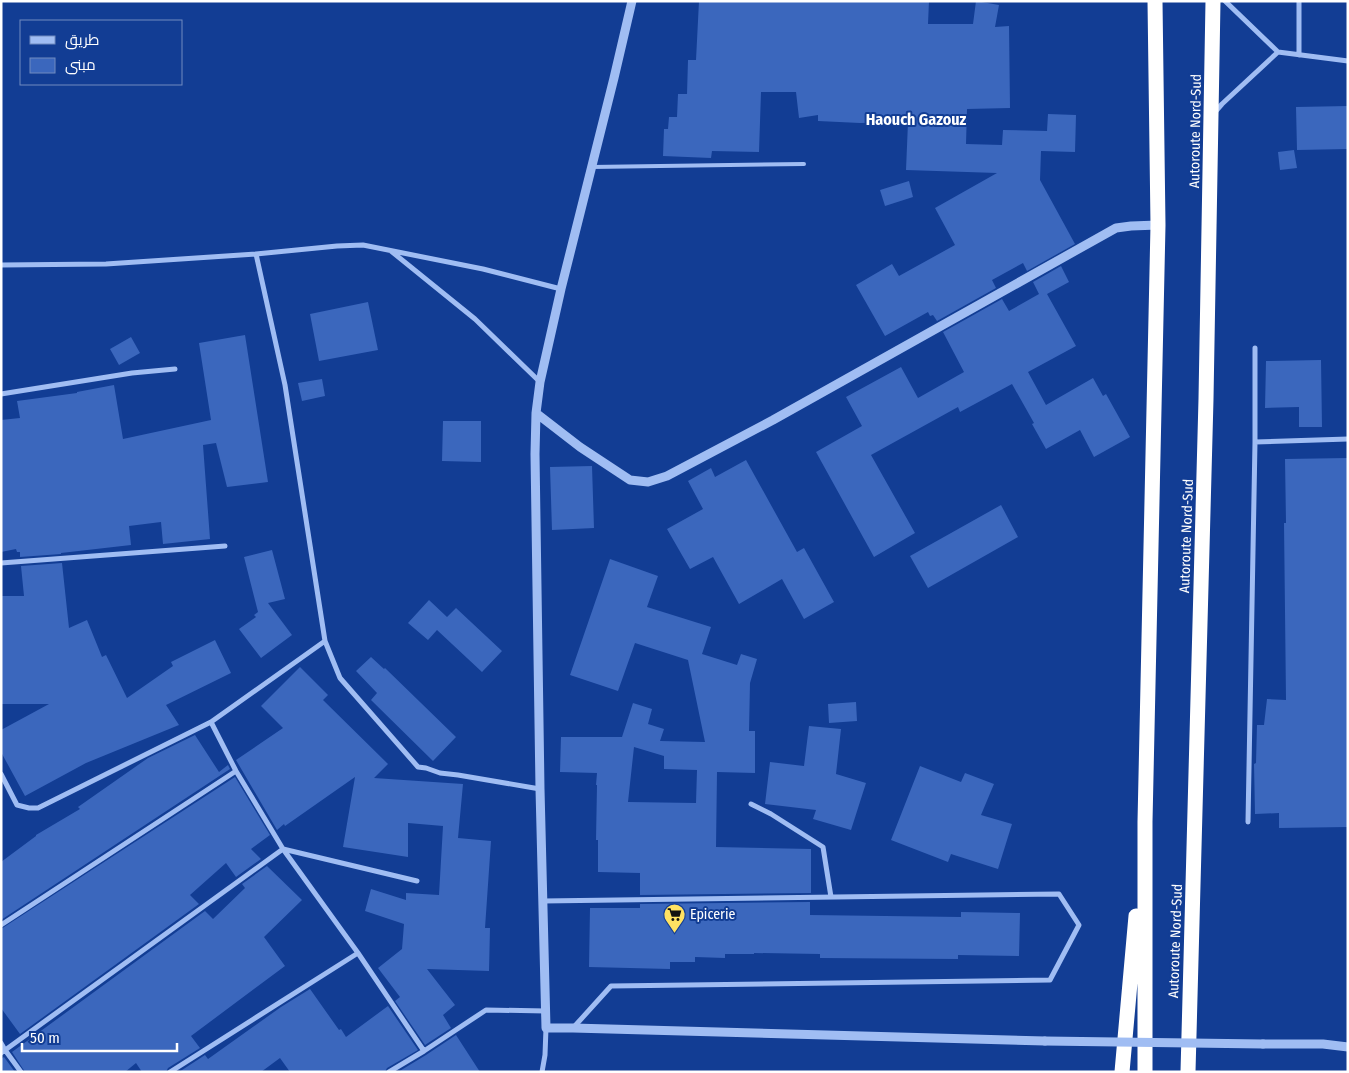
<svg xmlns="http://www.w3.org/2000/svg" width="1349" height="1073" viewBox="0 0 1349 1073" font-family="'Fira Sans Condensed',Cairo,sans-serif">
<rect width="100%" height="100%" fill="#123d94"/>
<path fill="#3b67bd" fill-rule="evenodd" d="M 699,1 L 929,1 L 928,24 L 973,24 L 976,1 L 999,5 L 995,27 L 1009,26 L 1010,108 L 967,109 L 966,144 L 1002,145 L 1003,130 L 1047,131 L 1048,114 L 1076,115 L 1075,152 L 1041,151 L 1040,180 L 1075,244 L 1027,271 L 1023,263 L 992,280 L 996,288 L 937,321 L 933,315 L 930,316 L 928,312 L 885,336 L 856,285 L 892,264 L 899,276 L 955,245 L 935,208 L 997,173 L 906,170 L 908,122 L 860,123 L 818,121 L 818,115 L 799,118 L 796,92 L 761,92 L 759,152 L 712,151 L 711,158 L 663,156 L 664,129 L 668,129 L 669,117 L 677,117 L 678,94 L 687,94 L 688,60 L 696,60 Z
M 1348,106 L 1348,149 L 1297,150 L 1296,107 Z
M 1294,150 L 1297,168 L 1280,170 L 1278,152 Z
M 909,181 L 913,197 L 885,206 L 880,190 Z
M 1061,266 L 1069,282 L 1047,294 L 1076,346 L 1028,372 L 1046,405 L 1093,378 L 1103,396 L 1106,394 L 1130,437 L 1094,457 L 1080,430 L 1046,449 L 1032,424 L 1034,423 L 1012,384 L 960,412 L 958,407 L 871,455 L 915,533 L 874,557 L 816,452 L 862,426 L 846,397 L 901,367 L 918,398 L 964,372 L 943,332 L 1002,299 L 1009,311 L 1039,294 L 1033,282 Z
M 368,302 L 378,350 L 319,361 L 310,314 Z
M 245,335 L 268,482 L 227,487 L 216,443 L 203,445 L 210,539 L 163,544 L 161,522 L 129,526 L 131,545 L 61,553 L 61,554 L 20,557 L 20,552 L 17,552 L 16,549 L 1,552 L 1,420 L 20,418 L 17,401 L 77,393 L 77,392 L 114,385 L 123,439 L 211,420 L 199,343 Z
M 131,337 L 140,353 L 119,365 L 110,349 Z
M 1321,360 L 1322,427 L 1299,427 L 1299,407 L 1265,408 L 1266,361 Z
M 322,379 L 325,396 L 302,401 L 298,383 Z
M 443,421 L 481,421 L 481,462 L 442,461 Z
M 1348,458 L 1348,827 L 1279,828 L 1279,813 L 1255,814 L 1254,764 L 1256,763 L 1257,725 L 1264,725 L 1267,699 L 1286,700 L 1284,523 L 1286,523 L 1285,459 Z
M 746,460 L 797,552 L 804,548 L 834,602 L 804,619 L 782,579 L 739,604 L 713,557 L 690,569 L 667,529 L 703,509 L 688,481 L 711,468 L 715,477 Z
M 592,466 L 594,528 L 552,530 L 550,467 Z
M 1001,505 L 1018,537 L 928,588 L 910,556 Z
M 272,550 L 285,599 L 268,603 L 292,635 L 261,658 L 239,629 L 256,617 L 254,615 L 258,612 L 244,557 Z
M 610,559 L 658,576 L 647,607 L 711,627 L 702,654 L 737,665 L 741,654 L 757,659 L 750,683 L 749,731 L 755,731 L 755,773 L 717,772 L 716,847 L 811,849 L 811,893 L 640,895 L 640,873 L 598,872 L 598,840 L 596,840 L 597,785 L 596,785 L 597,773 L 560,772 L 561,737 L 622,737 L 633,703 L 652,709 L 648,724 L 664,729 L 660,741 L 705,742 L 688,660 L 635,643 L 618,691 L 570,675 ZM 634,747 L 664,756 L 664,769 L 697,770 L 696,803 L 628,802 Z
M 62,563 L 69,628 L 87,620 L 102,657 L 106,655 L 127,698 L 173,666 L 171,662 L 215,640 L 231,673 L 166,705 L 179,725 L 86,763 L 25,796 L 1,752 L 1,730 L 49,704 L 1,704 L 1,596 L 24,596 L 21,566 Z
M 429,600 L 447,617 L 456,608 L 502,651 L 482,672 L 437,630 L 428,640 L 408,623 Z
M 371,657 L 384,669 L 385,668 L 456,737 L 433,761 L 371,700 L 377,693 L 356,671 Z
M 300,667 L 328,695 L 323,700 L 388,764 L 374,778 L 463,784 L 458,838 L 491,841 L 485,928 L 490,928 L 489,971 L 427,969 L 455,1005 L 443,1015 L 451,1028 L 425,1045 L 395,1001 L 400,997 L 378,968 L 402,949 L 404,924 L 365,911 L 371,889 L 406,900 L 406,893 L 439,895 L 443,826 L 408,823 L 408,857 L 343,847 L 355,777 L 285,826 L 284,824 L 277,830 L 236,760 L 283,728 L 261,706 Z
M 856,702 L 857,721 L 829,723 L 828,704 Z
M 809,726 L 841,729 L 836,774 L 866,783 L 851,830 L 813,819 L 816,810 L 765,804 L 770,762 L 804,766 Z
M 195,735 L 219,772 L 228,765 L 230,769 L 1,920 L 1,862 L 36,836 L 36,835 L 80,809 L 78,807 L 148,758 Z
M 920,766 L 961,782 L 965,773 L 994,784 L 981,815 L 1012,824 L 998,869 L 951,854 L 948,862 L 891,840 Z
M 235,777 L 270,835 L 251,849 L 261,859 L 236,877 L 226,863 L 190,895 L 199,904 L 20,1034 L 1,1008 L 1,929 Z
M 267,866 L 302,900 L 264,937 L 285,966 L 191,1036 L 200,1048 L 168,1068 L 166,1072 L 142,1072 L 136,1063 L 125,1072 L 25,1072 L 12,1052 L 205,911 L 213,919 L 245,888 L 242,884 Z
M 810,902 L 810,915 L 961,917 L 961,912 L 1020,913 L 1019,956 L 958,955 L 958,959 L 820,958 L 820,954 L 754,953 L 754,954 L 725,954 L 725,958 L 695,957 L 695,962 L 670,962 L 670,969 L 589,967 L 590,908 L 640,908 L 640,904 Z
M 310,989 L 339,1030 L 341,1029 L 346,1037 L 388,1006 L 418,1050 L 387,1068 L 385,1072 L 290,1072 L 280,1058 L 261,1072 L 179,1072 L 205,1055 L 208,1059 L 281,1007 Z
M 456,1035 L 480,1072 L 398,1072 L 426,1055 Z
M 4,1057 L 15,1072 L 1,1072 L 1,1059 Z"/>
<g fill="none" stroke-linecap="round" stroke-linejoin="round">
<path stroke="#a0bdf3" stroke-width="4" d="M 591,167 L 804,164"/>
<path stroke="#a0bdf3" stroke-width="5" d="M 1225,1 L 1278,52 L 1348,61
M 1299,55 L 1299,1
M 1215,112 L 1222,104 L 1278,52
M 391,251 L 475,319 L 540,382
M 256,254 L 285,385 L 325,641 L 340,678 L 418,767 L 426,768 L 440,773 L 458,775 L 540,789
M 1,265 L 106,264 L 256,254 L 337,246 L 363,245 L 483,269 L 561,289
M 1,394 L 132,373 L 175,369
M 1255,442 L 1348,439
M 1,563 L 225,546
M 211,722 L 325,641
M 1,774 L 17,805 L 29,808 L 38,808 L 211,722 L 236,771 L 283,849 L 358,953 L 424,1051 L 389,1072
M 751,804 L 771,814 L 823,847 L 831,897
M 1248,822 L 1255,442 L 1255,348
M 543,901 L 1059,894 L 1079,925 L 1050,980 L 611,986 L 573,1028
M 1,925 L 236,771
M 1,1043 L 5,1050 L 21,1072
M 424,1051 L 486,1010 L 546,1011
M 1,1053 L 283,849 L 417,881
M 170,1072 L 358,953
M 542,1072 L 545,1055 L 546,1028"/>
<path stroke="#a0bdf3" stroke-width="9" d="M 632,1 L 614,78 L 561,289 L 540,382 L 536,413 L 535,454 L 540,789 L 546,1028 L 573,1028 L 1045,1041
M 536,413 L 580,447 L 630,480 L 648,482 L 667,476 L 773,420 L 1116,228 L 1131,226 L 1158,225
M 1263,1044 L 1323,1044 L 1348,1047"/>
<path stroke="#fff" stroke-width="15" d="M 1122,1072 L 1136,916
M 1145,1072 L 1145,822 L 1158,225 L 1155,1
M 1188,1072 L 1206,399 L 1213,1"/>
<path stroke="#a0bdf3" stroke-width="9" d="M 1045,1041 L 1263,1044"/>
</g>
<defs>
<symbol id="supermarket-pin" viewBox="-11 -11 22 30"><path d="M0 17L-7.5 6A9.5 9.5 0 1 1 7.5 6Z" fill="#ffe262" stroke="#123d94"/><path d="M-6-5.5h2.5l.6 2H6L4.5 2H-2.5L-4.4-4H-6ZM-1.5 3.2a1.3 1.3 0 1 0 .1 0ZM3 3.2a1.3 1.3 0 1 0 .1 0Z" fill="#111"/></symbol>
</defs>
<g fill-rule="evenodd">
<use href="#supermarket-pin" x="662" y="902" width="25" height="34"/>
</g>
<g text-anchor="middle" stroke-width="4" stroke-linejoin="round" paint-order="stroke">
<g font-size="14" fill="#fff" stroke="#123d94">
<text transform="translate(1195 131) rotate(-89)" y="5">Autoroute Nord-Sud</text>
<text transform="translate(1186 536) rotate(-88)" y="5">Autoroute Nord-Sud</text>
<text transform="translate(1175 941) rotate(-88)" y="5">Autoroute Nord-Sud</text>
</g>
<g font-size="14" fill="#fff" stroke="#123d94" text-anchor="start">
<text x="690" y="919">Epicerie</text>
</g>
<g font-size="16" font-weight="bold" fill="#fff" stroke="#123d94">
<text x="916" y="125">Haouch Gazouz</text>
</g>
</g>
<rect width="1349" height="1073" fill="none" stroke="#ffffff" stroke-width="5"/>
<rect x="20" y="20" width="162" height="65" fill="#123d94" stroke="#718bbf"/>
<rect x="30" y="36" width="25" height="8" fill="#a0bdf3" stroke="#718bbf"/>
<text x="65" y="45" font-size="15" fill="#ffffff">طريق</text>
<rect x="30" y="58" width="25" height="15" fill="#3b67bd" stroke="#718bbf"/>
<text x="65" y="70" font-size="15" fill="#ffffff">مبنى</text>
<path d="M22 1043v8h155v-8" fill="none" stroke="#ffffff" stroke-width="2.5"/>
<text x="30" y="1043" font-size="15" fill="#ffffff" stroke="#123d94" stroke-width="4" paint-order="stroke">50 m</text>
</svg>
